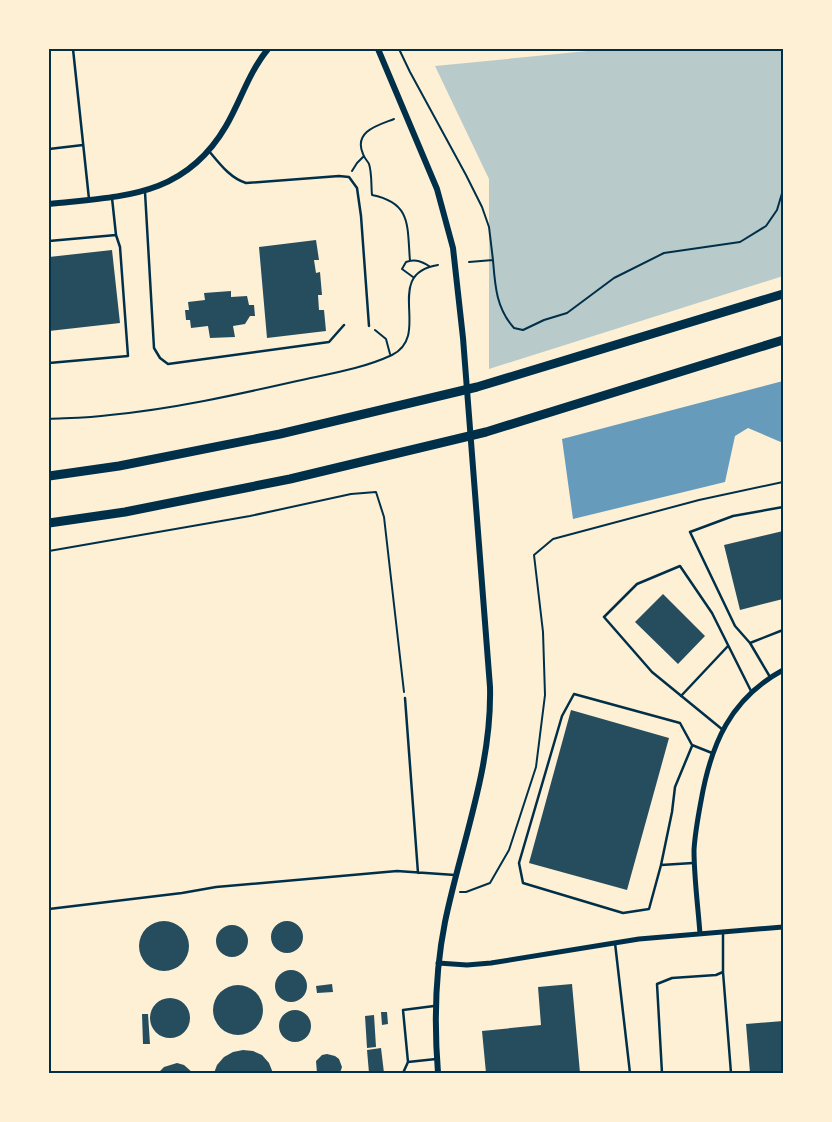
<svg xmlns="http://www.w3.org/2000/svg" width="832" height="1122" viewBox="0 0 832 1122" font-family="Cabin,sans-serif">
<rect width="100%" height="100%" fill="#fdf0d5"/>
<path fill="#b9caca" d="M 608,49 L 783,49 L 783,276 L 489,369 L 489,179 L 435,66 Z"/>
<path fill="#669bbc" d="M 783,381 L 783,443 L 748,428 L 735,436 L 725,482 L 573,519 L 562,439 Z"/>
<path fill="#264d5e" d="M 316,240 L 319,260 L 314,260 L 316,273 L 320,272 L 322,295 L 318,295 L 319,310 L 324,310 L 326,331 L 267,338 L 259,247 Z
M 112,250 L 120,323 L 49,331 L 49,257 Z
M 231,291 L 231,297 L 247,296 L 249,305 L 254,305 L 255,316 L 250,316 L 245,324 L 233,326 L 235,337 L 210,338 L 208,326 L 191,328 L 190,320 L 186,320 L 185,310 L 189,310 L 188,302 L 205,300 L 204,293 Z
M 783,531 L 783,599 L 740,610 L 724,545 Z
M 663,594 L 705,636 L 678,664 L 635,622 Z
M 571,710 L 669,738 L 627,890 L 529,863 Z
M139 946a25 25 0 1 1 50 0a25 25 0 1 1-50 0Z
M271 937a16 16 0 1 1 32 0a16 16 0 1 1-32 0Z
M216 941a16 16 0 1 1 32 0a16 16 0 1 1-32 0Z
M275 986a16 16 0 1 1 32 0a16 16 0 1 1-32 0Z
M 332,984 L 333,992 L 317,993 L 316,986 Z
M 572,984 L 580,1073 L 486,1073 L 482,1031 L 541,1025 L 538,987 Z
M213 1010a25 25 0 1 1 50 0a25 25 0 1 1-50 0Z
M150 1018a20 20 0 1 1 40 0a20 20 0 1 1-40 0Z
M279 1026a16 16 0 1 1 32 0a16 16 0 1 1-32 0Z
M 381,1012 L 387,1012 L 388,1024 L 382,1025 Z
M 142,1014 L 148,1014 L 150,1044 L 143,1044 Z
M 374,1015 L 376,1047 L 367,1048 L 365,1016 Z
M 783,1021 L 783,1073 L 750,1073 L 746,1024 Z
M 381,1048 L 384,1073 L 369,1073 L 367,1050 Z
M 243,1050 L 253,1051 L 262,1055 L 269,1063 L 273,1073 L 214,1073 L 217,1065 L 224,1057 L 233,1052 Z
M 327,1054 L 335,1056 L 339,1059 L 342,1067 L 340,1073 L 317,1073 L 316,1061 L 322,1055 Z
M 177,1063 L 184,1065 L 193,1073 L 158,1073 L 164,1067 Z"/>
<g fill="none" stroke-linecap="round" stroke-linejoin="round">
<path stroke="#003049" stroke-width="2" d="M 399,49 L 410,72 L 466,175 L 482,207 L 489,227 L 493,260
M 394,119 C 379,125 353,131 363,154 C 364,158 367,160 369,164 C 372,173 371,185 372,195 C 412,203 407,226 410,261
M 352,171 L 357,163 L 364,156
M 469,262 L 493,260 C 495,285 496,308 514,328 L 523,330 L 544,320 L 567,313 L 614,278 L 664,253 L 740,242 L 766,226 L 777,210 L 783,190
M 413,277 L 402,269 L 406,262 C 416,259 421,261 429,266
M 375,330 L 386,339 L 390,354
M 49,419 C 69,418 89,418 110,415 C 173,409 235,395 297,381 C 328,374 362,369 392,355 C 433,335 381,274 438,265
M 49,551 L 250,516 L 351,494 L 376,492 L 384,517 L 404,692
M 460,892 L 466,892 L 490,883 L 509,850 L 536,767 L 545,695 L 543,632 L 534,555 L 553,539 L 699,500 L 783,482"/>
<path stroke="#003049" stroke-width="2.5" d="M 73,49 L 89,199
M 49,149 L 83,145
M 209,151 C 220,164 230,178 246,183 L 339,176 L 349,177 L 357,188 L 361,216 L 369,326
M 145,192 L 154,348 L 160,358 L 168,364 L 329,342 L 344,325
M 49,241 L 116,235
M 49,363 L 128,356 L 120,247 L 116,235 L 112,198
M 750,643 L 735,626 L 690,532 L 733,516 L 783,507
M 770,677 L 750,643 L 783,630
M 681,696 L 728,646
M 405,698 L 418,873
M 723,730 L 652,672 L 604,617 L 637,584 L 680,566 L 712,613 L 752,693
M 693,863 L 661,865 L 649,909 L 623,913 L 523,883 L 519,863 L 562,716 L 574,694 L 680,723 L 692,745 L 712,753
M 661,865 L 672,812 L 675,787 L 692,746
M 49,909 L 182,893 L 216,887 L 397,871 L 455,875
M 615,943 L 630,1073
M 723,972 L 731,1073
M 408,1062 L 436,1059
M 403,1073 L 408,1062 L 403,1010 L 434,1006
M 662,1073 L 657,984 L 672,978 L 716,975 L 723,972 L 723,932"/>
<path stroke="#003049" stroke-width="5" d="M 700,934 C 698,906 694,878 694,850 C 695,833 698,817 701,801 C 711,744 730,699 783,670
M 438,963 L 467,965 L 491,963 L 639,939 L 783,927"/>
<path stroke="#003049" stroke-width="6" d="M 378,49 L 437,189 L 453,248 L 463,338 L 490,687 C 492,768 461,844 445,922 C 435,972 434,1023 438,1073
M 49,204 C 122,196 184,198 226,126 C 241,100 249,72 268,49"/>
<path stroke="#003049" stroke-width="9" d="M 49,476 L 119,466 L 280,434 L 477,387 L 783,294
M 49,523 L 125,512 L 290,479 L 486,432 L 783,340"/>
</g>
<rect width="832" height="1122" fill="none" stroke="#fdf0d5" stroke-width="100"/>
<rect x="50" y="50" width="732" height="1022" fill="none" stroke="#003049" stroke-width="2"/>
</svg>
